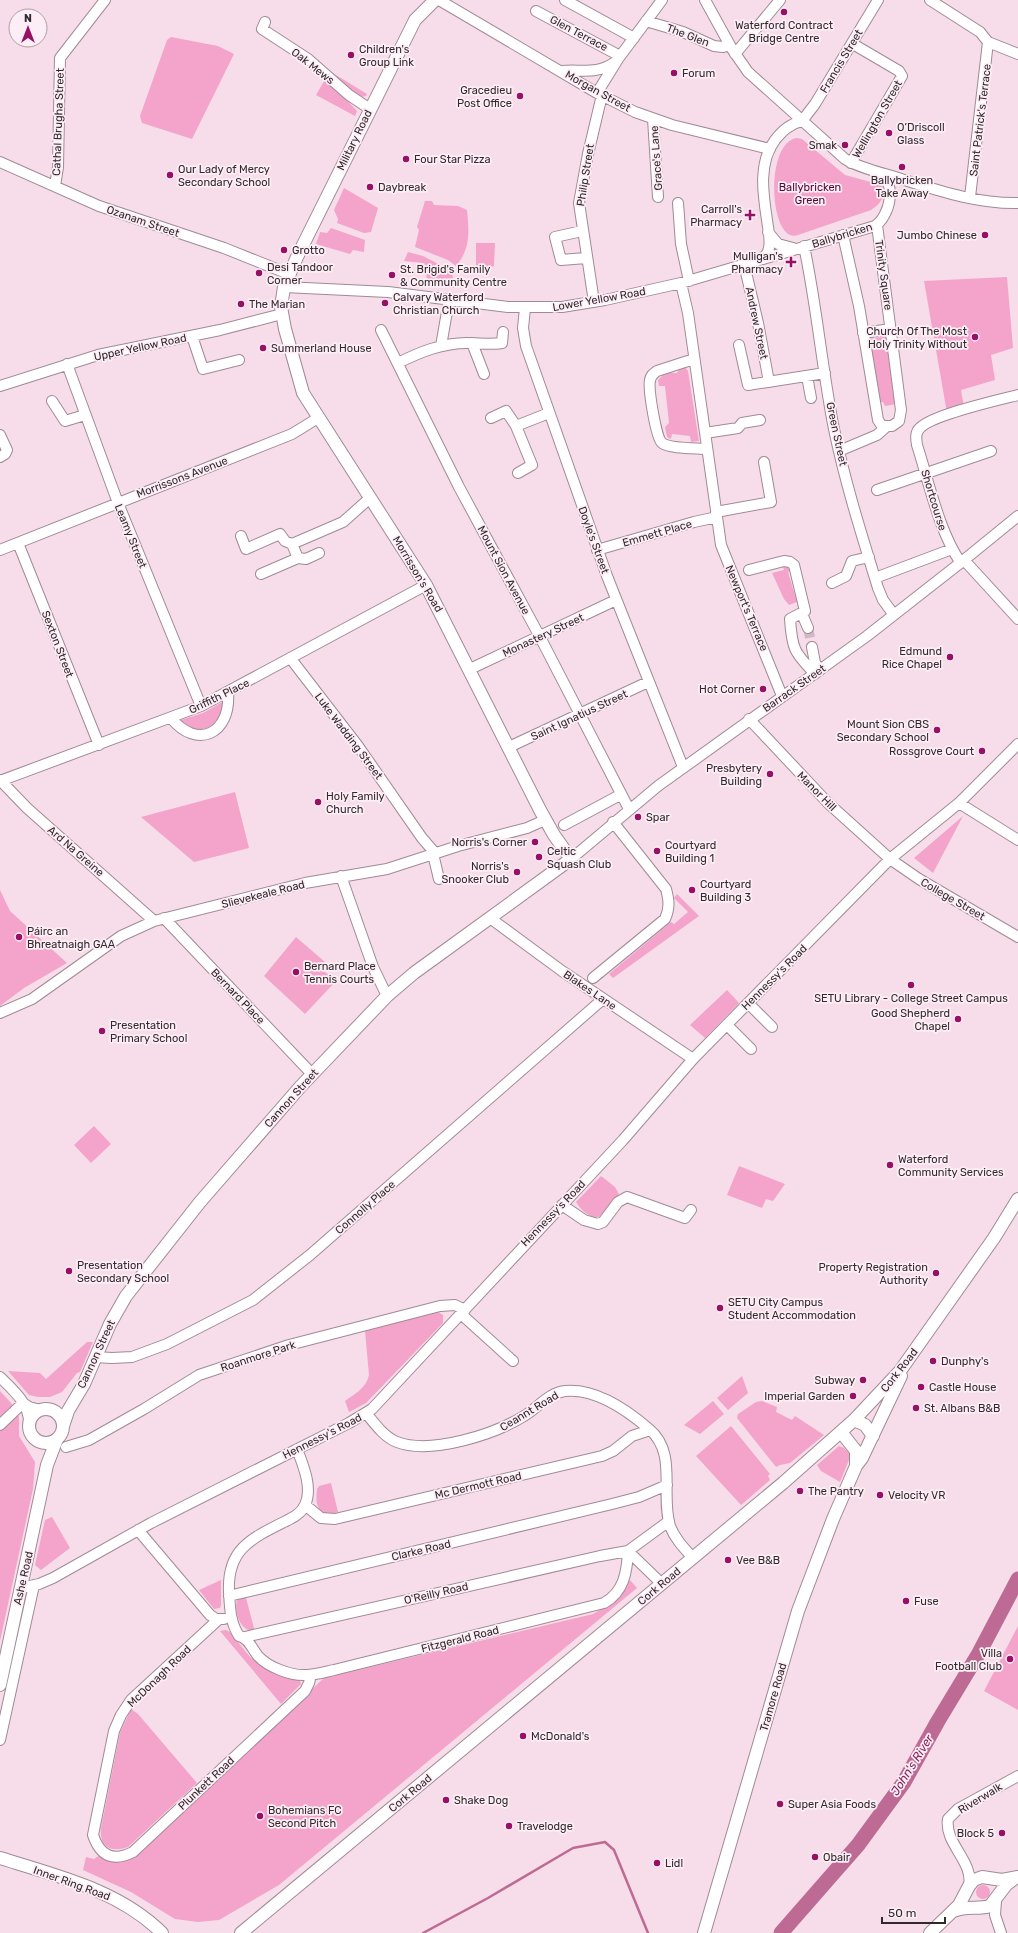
<svg xmlns="http://www.w3.org/2000/svg" width="1018" height="1933" viewBox="0 0 1018 1933" font-family="Rubik,sans-serif">
<rect width="100%" height="100%" fill="#f7dde9"/>
<path fill="#f4a3cb" d="M 171,37 L 218,46 L 234,54 L 192,139 L 142,123 L 140,116 L 167,40 Z
M 331,72 L 367,94 L 366,96 C 352,101 339,81 331,72 Z
M 326,78 L 357,111 L 355,116 L 316,95 Z
M 797,138 L 802,139 L 845,175 L 882,185 C 887,195 880,205 871,210 L 798,235 C 769,245 764,142 797,138 Z
M 344,188 L 378,208 L 371,232 L 364,233 L 337,223 L 338,219 L 334,210 Z
M 425,201 L 432,201 L 434,205 L 458,206 L 467,210 C 469,231 471,248 456,266 L 448,260 L 415,247 L 419,230 L 417,227 Z
M 331,228 L 365,240 L 364,252 L 353,250 L 350,254 L 316,244 L 320,232 L 327,233 Z
M 476,243 L 495,243 L 494,266 L 480,273 L 476,271 Z
M 408,252 L 423,256 L 452,271 L 454,288 L 427,284 L 426,266 L 424,263 L 404,261 Z
M 1007,277 L 1013,348 L 991,355 L 995,380 L 961,390 L 964,407 L 947,413 L 924,281 Z
M 889,336 L 896,404 L 885,406 L 883,402 L 878,402 L 868,339 Z
M 685,367 L 688,371 L 699,441 L 691,442 L 690,436 L 672,434 L 671,439 L 667,437 L 665,427 L 669,423 L 665,386 L 659,386 L 658,380 L 665,373 L 677,373 L 680,368 Z
M 782,564 L 789,567 L 791,570 L 788,572 L 797,602 L 789,605 L 784,599 L 772,573 L 784,570 Z
M 226,700 L 220,721 C 201,733 198,732 178,721 L 203,713 Z
M 235,792 L 249,848 L 194,862 L 141,817 Z
M 963,816 L 933,873 L 914,858 Z
M 0,890 L 10,911 L 67,963 L 24,988 L 0,1006 Z
M 677,894 L 699,916 L 613,978 L 609,974 L 671,922 L 674,924 L 688,912 L 674,898 Z
M 296,937 L 325,962 L 320,968 L 336,981 L 305,1014 L 264,976 Z
M 727,990 L 739,1003 L 705,1038 L 690,1025 Z
M 94,1126 L 111,1144 L 91,1163 L 74,1145 Z
M 739,1166 L 785,1184 L 773,1201 L 766,1199 L 762,1208 L 727,1195 Z
M 601,1176 L 615,1187 L 619,1194 L 599,1217 C 589,1218 581,1210 576,1202 Z
M 438,1312 L 443,1315 L 443,1323 L 366,1403 L 349,1412 L 345,1401 C 356,1393 366,1388 369,1375 L 365,1331 Z
M 87,1342 L 93,1342 L 80,1372 L 77,1373 L 62,1392 L 50,1397 L 38,1397 L 29,1395 L 8,1371 L 40,1373 L 46,1379 Z
M 742,1376 L 748,1393 L 728,1410 L 717,1398 Z
M 0,1391 L 11,1403 L 19,1417 L 19,1436 L 35,1462 L 33,1489 L 0,1641 Z
M 713,1401 L 724,1414 L 700,1434 L 684,1425 Z
M 762,1401 L 777,1407 L 776,1412 L 792,1420 L 795,1416 L 824,1435 L 790,1463 L 780,1465 L 776,1467 L 737,1418 L 738,1414 L 756,1402 Z
M 731,1426 L 770,1474 L 768,1476 L 770,1480 L 741,1505 L 696,1456 Z
M 839,1446 L 844,1448 L 851,1455 L 840,1482 L 821,1471 L 817,1465 Z
M 331,1483 L 338,1512 L 327,1515 C 315,1509 316,1501 317,1489 L 319,1486 Z
M 52,1517 L 70,1548 L 41,1570 L 35,1565 L 45,1520 Z
M 221,1580 L 221,1605 L 220,1608 L 214,1609 L 199,1590 Z
M 630,1580 L 637,1588 L 279,1885 L 219,1920 L 198,1922 L 175,1919 L 131,1892 L 83,1870 L 86,1857 L 94,1859 L 100,1855 C 114,1863 120,1862 135,1855 L 324,1678 L 593,1614 L 612,1603 Z
M 245,1594 L 255,1632 C 240,1631 234,1613 237,1600 Z
M 1018,1626 L 1018,1710 L 984,1691 Z
M 226,1630 L 230,1632 L 250,1657 L 261,1665 L 300,1680 L 301,1684 L 281,1704 L 220,1631 Z
M 131,1709 L 138,1714 L 197,1783 L 128,1847 C 111,1853 99,1847 101,1828 L 120,1733 Z
M976 1892a7 7 0 1 1 14 0a7 7 0 1 1-14 0Z"/>
<g fill="none" stroke-linecap="round" stroke-linejoin="round">
<path stroke="#bd6b95" stroke-width="2.5" d="M 423,1933 L 488,1898 L 573,1848 L 605,1842 L 614,1850 L 648,1933"/>
<path stroke="#bd6b95" stroke-width="15" d="M 781,1933 L 858,1845 L 904,1782 L 938,1721 L 979,1653 L 1018,1579"/>
<path stroke="#d0b9c3" stroke-width="10" stroke-dasharray="10 5" stroke-linecap="butt" d="M 808,628 L 812,647"/>
<defs>
<path id="minor" d="M 439,0 L 597,93 L 635,112 L 672,125 L 770,149
M 565,0 L 634,38
M 705,0 L 732,49 L 748,72 L 845,159 C 860,168 878,172 895,177 C 934,189 976,204 1018,203
M 930,0 L 980,32 L 988,42 L 970,197
M 536,11 L 620,56
M 646,21 L 683,32 L 714,46 L 723,47 L 729,45
M 265,22 L 262,29 L 308,59 L 349,95 L 370,109
M 988,42 L 1018,54
M 735,54 L 780,0
M 561,71 C 581,69 597,75 615,62
M 597,93 L 618,59 L 662,0
M 653,119 L 658,197
M 802,121 L 815,104 L 878,0
M 0,162 L 99,206 L 224,248 L 289,274
M 851,163 L 902,76 L 899,71 L 853,44
M 55,186 L 58,167 L 60,58 L 105,0
M 678,203 L 681,244 L 689,281
M 582,231 L 555,237 L 561,260 L 586,258
M 768,232 L 778,244 L 793,248
M 843,235 L 859,306 L 878,420 L 882,426 L 892,426 L 899,421 L 901,410 L 877,225
M 804,246 C 817,307 822,369 834,429 C 845,482 862,536 878,588 L 883,600 L 894,615
M 760,259 C 765,257 768,254 769,248 C 771,239 768,229 767,220 C 763,194 758,163 775,140 C 783,130 790,124 802,121
M 744,264 L 758,323 L 769,382
M 681,283 L 688,313 L 721,545 L 782,696
M 284,287 L 388,292 L 508,307 L 562,307 L 605,300 L 681,283 L 875,226 C 890,216 898,182 878,172
M 594,302 L 579,203 L 588,154 L 602,95
M 525,308 L 523,328 L 526,346 L 607,576 L 683,767
M 381,330 L 459,487 L 540,637 L 629,809
M 863,333 L 891,329
M 192,336 L 203,369 L 239,360
M 472,343 L 484,374
M 739,345 L 748,385 L 825,373
M 441,346 L 449,300
M 694,359 L 657,371 C 653,374 651,375 650,380 C 648,389 656,438 662,443 C 670,449 697,448 707,449
M 398,363 C 420,352 442,343 467,343 C 479,343 490,345 502,343 L 503,332
M 67,364 L 118,503 L 201,706
M 807,376 L 811,398
M 0,386 L 98,355 L 220,330 L 282,314
M 52,401 L 65,421 L 85,415
M 491,418 L 506,411 L 516,426 L 532,465 L 518,473
M 516,426 L 549,413
M 705,433 L 738,428 L 742,423 L 760,420
M 0,435 L 7,450 L 5,454 L 0,457
M 839,451 L 877,435 L 886,427
M 877,490 L 991,451
M 716,512 L 771,502 L 764,462
M 241,536 L 246,549 L 280,534 L 285,541 L 292,544 L 298,558 L 261,574
M 18,543 L 99,745
M 292,544 L 343,522 L 370,498
M 0,550 L 292,434 L 318,418
M 597,550 L 694,522 L 717,517
M 298,558 L 306,559 L 319,553
M 964,560 L 1018,619
M 961,563 C 939,532 929,482 917,445 C 916,439 915,432 920,428 C 932,415 998,400 1018,395
M 749,570 L 784,561 L 790,562 L 794,565 L 805,611 L 790,619 C 792,649 794,652 815,674
M 875,578 L 952,549
M 832,583 L 846,576 L 852,561 L 869,557
M 802,614 L 808,628
M 812,647 L 815,663 L 820,670
M 291,659 L 358,746 L 422,838 L 435,853
M 470,669 L 616,600
M 171,718 C 197,750 231,734 228,693
M 749,719 L 828,803 L 890,859 L 919,879 L 1018,937
M 509,747 L 648,682
M 0,780 L 27,808 L 154,921
M 0,781 L 201,706 L 426,585
M 959,803 L 1018,840
M 564,825 L 620,795
M 433,854 L 439,879
M 571,859 L 658,786 L 867,636 L 964,560 L 1018,516
M 341,876 L 373,967 L 387,996
M 164,918 L 312,1074
M 490,918 L 562,971 L 693,1059
M 593,978 L 665,919 C 670,908 669,900 666,889 L 613,822
M 748,1003 L 772,1027
M 0,1013 L 32,999 L 121,936 L 154,921 L 305,883 L 387,869 L 458,846 L 527,828 L 545,820
M 727,1025 L 751,1049
M 562,1205 L 584,1220 L 598,1224 L 603,1222 L 618,1202 L 627,1197 L 685,1218 L 691,1210
M 461,1314 L 513,1361
M 95,1357 L 112,1358 L 132,1357 L 167,1344 L 253,1300 L 310,1255 L 603,999
M 0,1377 C 13,1390 30,1404 29,1424
M 23,1403 L 29,1407 L 41,1410
M 366,1413 C 375,1424 384,1437 397,1442 C 431,1455 495,1434 524,1416 C 538,1408 548,1393 565,1391 C 596,1388 627,1410 649,1429 C 678,1453 660,1494 670,1526 C 675,1539 684,1548 693,1558
M 0,1425 L 23,1403
M 66,1447 L 89,1440 L 144,1409 L 199,1375 L 289,1345 L 440,1306 L 455,1305 L 465,1310
M 297,1449 C 303,1465 313,1488 305,1505 C 301,1514 292,1518 284,1522 C 250,1539 227,1550 229,1592 C 230,1608 230,1622 239,1636 C 249,1638 252,1649 258,1656 C 268,1667 291,1676 306,1675 C 315,1675 325,1672 334,1670 L 604,1603 C 624,1592 627,1572 628,1551 L 669,1521
M 305,1505 L 321,1518 L 335,1519 L 602,1456 L 613,1451 L 632,1436 L 650,1430
M 138,1530 L 210,1615 L 216,1619 L 224,1619
M 21,1588 L 39,1584 L 53,1578 L 151,1523 L 349,1423 L 372,1409 L 623,1140 L 693,1059 L 890,859 L 959,803 L 1018,744
M 229,1596 L 612,1504 L 639,1497 L 667,1485
M 219,1619 L 131,1700 L 121,1715 L 114,1731 L 93,1835 C 100,1856 113,1862 133,1852 L 305,1691 L 309,1683 L 311,1675
M 245,1637 L 600,1556 L 628,1551 L 662,1584
M 0,1740 L 34,1585
M 969,1886 C 974,1861 944,1844 948,1819 L 958,1809 L 1018,1776
M 996,1901 L 995,1915 L 1001,1933"/>
<path id="major" d="M29 1426a17 17 0 1 1 34 0a17 17 0 1 1-34 0Z
M 854,1420 L 865,1425 L 873,1436
M 63,1426 L 68,1411 L 84,1384 L 110,1324 L 126,1296 L 200,1202 L 301,1086 L 387,996 L 414,973 L 571,859 L 554,835 L 540,810 L 426,585 L 303,393 L 285,329 L 281,307 L 284,287 L 297,257 L 415,20 L 435,0
M 856,1466 L 862,1458 L 901,1376
M 0,1685 L 47,1465 L 57,1439
M 0,1858 C 57,1876 119,1890 162,1933
M 954,1911 C 966,1905 978,1910 990,1906 L 1006,1885 L 1015,1878
M 241,1933 L 783,1483 L 854,1420 L 900,1371 L 994,1238 L 1018,1199
M 704,1933 L 798,1611 L 833,1519 L 856,1466 L 856,1451 L 841,1432
M 930,1933 L 959,1905 L 969,1886 L 974,1880 L 982,1877 L 1002,1880 L 1018,1877"/>
</defs>
<use href="#minor" stroke="#a18a94" stroke-width="12"/>
<use href="#major" stroke="#a18a94" stroke-width="14"/>
<use href="#minor" stroke="#fff" stroke-width="10"/>
<use href="#major" stroke="#fff" stroke-width="12"/>
</g>
<g fill="#971066" stroke="#fdeef5" stroke-width="1.5">
<circle cx="784" cy="12" r="4"/>
<circle cx="351" cy="55" r="4"/>
<circle cx="674" cy="73" r="4"/>
<circle cx="520" cy="96" r="4"/>
<circle cx="889" cy="133" r="4"/>
<circle cx="845" cy="145" r="4"/>
<circle cx="406" cy="159" r="4"/>
<circle cx="902" cy="167" r="4"/>
<circle cx="170" cy="175" r="4"/>
<circle cx="370" cy="187" r="4"/>
<path d="M748 209h4v4h4v4h-4v4h-4v-4h-4v-4h4z"/>
<circle cx="985" cy="235" r="4"/>
<circle cx="284" cy="250" r="4"/>
<path d="M789 256h4v4h4v4h-4v4h-4v-4h-4v-4h4z"/>
<circle cx="259" cy="273" r="4"/>
<circle cx="392" cy="275" r="4"/>
<circle cx="385" cy="303" r="4"/>
<circle cx="241" cy="304" r="4"/>
<circle cx="975" cy="337" r="4"/>
<circle cx="263" cy="348" r="4"/>
<circle cx="950" cy="657" r="4"/>
<circle cx="763" cy="689" r="4"/>
<circle cx="937" cy="730" r="4"/>
<circle cx="982" cy="751" r="4"/>
<circle cx="770" cy="774" r="4"/>
<circle cx="318" cy="802" r="4"/>
<circle cx="638" cy="817" r="4"/>
<circle cx="535" cy="842" r="4"/>
<circle cx="657" cy="851" r="4"/>
<circle cx="539" cy="857" r="4"/>
<circle cx="517" cy="872" r="4"/>
<circle cx="692" cy="890" r="4"/>
<circle cx="19" cy="937" r="4"/>
<circle cx="296" cy="972" r="4"/>
<circle cx="911" cy="985" r="4"/>
<circle cx="958" cy="1019" r="4"/>
<circle cx="102" cy="1031" r="4"/>
<circle cx="890" cy="1165" r="4"/>
<circle cx="69" cy="1271" r="4"/>
<circle cx="936" cy="1273" r="4"/>
<circle cx="720" cy="1308" r="4"/>
<circle cx="933" cy="1361" r="4"/>
<circle cx="863" cy="1380" r="4"/>
<circle cx="921" cy="1387" r="4"/>
<circle cx="853" cy="1396" r="4"/>
<circle cx="916" cy="1408" r="4"/>
<circle cx="800" cy="1491" r="4"/>
<circle cx="880" cy="1495" r="4"/>
<circle cx="728" cy="1560" r="4"/>
<circle cx="906" cy="1601" r="4"/>
<circle cx="1010" cy="1659" r="4"/>
<circle cx="523" cy="1736" r="4"/>
<circle cx="446" cy="1800" r="4"/>
<circle cx="780" cy="1804" r="4"/>
<circle cx="260" cy="1816" r="4"/>
<circle cx="509" cy="1826" r="4"/>
<circle cx="1002" cy="1833" r="4"/>
<circle cx="815" cy="1857" r="4"/>
<circle cx="657" cy="1863" r="4"/>
</g>
<g text-anchor="middle" stroke-width="3.5" stroke-linejoin="round" paint-order="stroke">
<g font-size="11" fill="#32292d" stroke="#fdeef5" text-anchor="start">
<text x="784" y="29" text-anchor="middle">Waterford Contract<tspan x="784" dy="13">Bridge Centre</tspan></text>
<text x="359" y="53">Children's<tspan x="359" dy="13">Group Link</tspan></text>
<text x="682" y="77">Forum</text>
<text x="512" y="94" text-anchor="end">Gracedieu<tspan x="512" dy="13">Post Office</tspan></text>
<text x="897" y="131">O’Driscoll<tspan x="897" dy="13">Glass</tspan></text>
<text x="837" y="149" text-anchor="end">Smak</text>
<text x="414" y="163">Four Star Pizza</text>
<text x="178" y="173">Our Lady of Mercy<tspan x="178" dy="13">Secondary School</tspan></text>
<text x="902" y="184" text-anchor="middle">Ballybricken<tspan x="902" dy="13">Take Away</tspan></text>
<text x="378" y="191">Daybreak</text>
<text x="742" y="213" text-anchor="end">Carroll's<tspan x="742" dy="13">Pharmacy</tspan></text>
<text x="977" y="239" text-anchor="end">Jumbo Chinese</text>
<text x="292" y="254">Grotto</text>
<text x="783" y="260" text-anchor="end">Mulligan's<tspan x="783" dy="13">Pharmacy</tspan></text>
<text x="267" y="271">Desi Tandoor<tspan x="267" dy="13">Corner</tspan></text>
<text x="400" y="273">St. Brigid's Family<tspan x="400" dy="13">&amp; Community Centre</tspan></text>
<text x="393" y="301">Calvary Waterford<tspan x="393" dy="13">Christian Church</tspan></text>
<text x="249" y="308">The Marian</text>
<text x="967" y="335" text-anchor="end">Church Of The Most<tspan x="967" dy="13">Holy Trinity Without</tspan></text>
<text x="271" y="352">Summerland House</text>
<text x="942" y="655" text-anchor="end">Edmund<tspan x="942" dy="13">Rice Chapel</tspan></text>
<text x="755" y="693" text-anchor="end">Hot Corner</text>
<text x="929" y="728" text-anchor="end">Mount Sion CBS<tspan x="929" dy="13">Secondary School</tspan></text>
<text x="974" y="755" text-anchor="end">Rossgrove Court</text>
<text x="762" y="772" text-anchor="end">Presbytery<tspan x="762" dy="13">Building</tspan></text>
<text x="326" y="800">Holy Family<tspan x="326" dy="13">Church</tspan></text>
<text x="646" y="821">Spar</text>
<text x="527" y="846" text-anchor="end">Norris's Corner</text>
<text x="665" y="849">Courtyard<tspan x="665" dy="13">Building 1</tspan></text>
<text x="547" y="855">Celtic<tspan x="547" dy="13">Squash Club</tspan></text>
<text x="509" y="870" text-anchor="end">Norris's<tspan x="509" dy="13">Snooker Club</tspan></text>
<text x="700" y="888">Courtyard<tspan x="700" dy="13">Building 3</tspan></text>
<text x="27" y="935">Páirc an<tspan x="27" dy="13">Bhreatnaigh GAA</tspan></text>
<text x="304" y="970">Bernard Place<tspan x="304" dy="13">Tennis Courts</tspan></text>
<text x="911" y="1002" text-anchor="middle">SETU Library - College Street Campus</text>
<text x="950" y="1017" text-anchor="end">Good Shepherd<tspan x="950" dy="13">Chapel</tspan></text>
<text x="110" y="1029">Presentation<tspan x="110" dy="13">Primary School</tspan></text>
<text x="898" y="1163">Waterford<tspan x="898" dy="13">Community Services</tspan></text>
<text x="77" y="1269">Presentation<tspan x="77" dy="13">Secondary School</tspan></text>
<text x="928" y="1271" text-anchor="end">Property Registration<tspan x="928" dy="13">Authority</tspan></text>
<text x="728" y="1306">SETU City Campus<tspan x="728" dy="13">Student Accommodation</tspan></text>
<text x="941" y="1365">Dunphy's</text>
<text x="855" y="1384" text-anchor="end">Subway</text>
<text x="929" y="1391">Castle House</text>
<text x="845" y="1400" text-anchor="end">Imperial Garden</text>
<text x="924" y="1412">St. Albans B&amp;B</text>
<text x="808" y="1495">The Pantry</text>
<text x="888" y="1499">Velocity VR</text>
<text x="736" y="1564">Vee B&amp;B</text>
<text x="914" y="1605">Fuse</text>
<text x="1002" y="1657" text-anchor="end">Villa<tspan x="1002" dy="13">Football Club</tspan></text>
<text x="531" y="1740">McDonald's</text>
<text x="454" y="1804">Shake Dog</text>
<text x="788" y="1808">Super Asia Foods</text>
<text x="268" y="1814">Bohemians FC<tspan x="268" dy="13">Second Pitch</tspan></text>
<text x="517" y="1830">Travelodge</text>
<text x="994" y="1837" text-anchor="end">Block 5</text>
<text x="823" y="1861">Obair</text>
<text x="665" y="1867">Lidl</text>
</g>
<g font-size="11" fill="#32292d" stroke="#fdeef5">
<text transform="translate(579 33) rotate(28)" y="4">Glen Terrace</text>
<text transform="translate(688 35) rotate(21)" y="4">The Glen</text>
<text transform="translate(841 61) rotate(-59)" y="4">Francis Street</text>
<text transform="translate(313 66) rotate(38)" y="4">Oak Mews</text>
<text transform="translate(598 91) rotate(29)" y="4">Morgan Street</text>
<text transform="translate(877 119) rotate(-60)" y="4">Wellington Street</text>
<text transform="translate(980 120) rotate(-83)" y="4">Saint Patrick's Terrace</text>
<text transform="translate(58 122) rotate(-88)" y="4">Cathal Brugha Street</text>
<text transform="translate(354 140) rotate(-64)" y="4">Military Road</text>
<text transform="translate(656 158) rotate(-94)" y="4">Grace's Lane</text>
<text transform="translate(585 175) rotate(-81)" y="4">Philip Street</text>
<text transform="translate(143 221) rotate(19)" y="4">Ozanam Street</text>
<text transform="translate(842 235) rotate(-17)" y="4">Ballybricken</text>
<text transform="translate(884 275) rotate(82)" y="4">Trinity Square</text>
<text transform="translate(599 299) rotate(-10)" y="4">Lower Yellow Road</text>
<text transform="translate(757 323) rotate(78)" y="4">Andrew Street</text>
<text transform="translate(140 347) rotate(-12)" y="4">Upper Yellow Road</text>
<text transform="translate(837 434) rotate(78)" y="4">Green Street</text>
<text transform="translate(182 477) rotate(-21)" y="4">Morrissons Avenue</text>
<text transform="translate(934 500) rotate(73)" y="4">Shortcourse</text>
<text transform="translate(657 533) rotate(-16)" y="4">Emmett Place</text>
<text transform="translate(131 536) rotate(68)" y="4">Leamy Street</text>
<text transform="translate(594 540) rotate(70)" y="4">Doyle's Street</text>
<text transform="translate(504 570) rotate(62)" y="4">Mount Sion Avenue</text>
<text transform="translate(418 574) rotate(59)" y="4">Morrisson's Road</text>
<text transform="translate(747 608) rotate(67)" y="4">Newport's Terrace</text>
<text transform="translate(543 635) rotate(-25)" y="4">Monastery Street</text>
<text transform="translate(58 644) rotate(69)" y="4">Sexton Street</text>
<text transform="translate(794 688) rotate(-35)" y="4">Barrack Street</text>
<text transform="translate(219 696) rotate(-26)" y="4">Griffith Place</text>
<text transform="translate(579 715) rotate(-25)" y="4">Saint Ignatius Street</text>
<text transform="translate(349 736) rotate(53)" y="4">Luke Wadding Street</text>
<text transform="translate(817 791) rotate(45)" y="4">Manor Hill</text>
<text transform="translate(76 851) rotate(41)" y="4">Ard Na Greine</text>
<text transform="translate(263 894) rotate(-14)" y="4">Slievekeale Road</text>
<text transform="translate(953 899) rotate(30)" y="4">College Street</text>
<text transform="translate(774 977) rotate(-45)" y="4">Hennessy's Road</text>
<text transform="translate(590 990) rotate(34)" y="4">Blakes Lane</text>
<text transform="translate(238 996) rotate(46)" y="4">Bernard Place</text>
<text transform="translate(291 1098) rotate(-48)" y="4">Cannon Street</text>
<text transform="translate(365 1207) rotate(-41)" y="4">Connolly Place</text>
<text transform="translate(553 1213) rotate(-46)" y="4">Hennessy's Road</text>
<text transform="translate(96 1354) rotate(-65)" y="4">Cannon Street</text>
<text transform="translate(258 1356) rotate(-18)" y="4">Roanmore Park</text>
<text transform="translate(899 1370) rotate(-52)" y="4">Cork Road</text>
<text transform="translate(529 1411) rotate(-31)" y="4">Ceannt Road</text>
<text transform="translate(322 1436) rotate(-27)" y="4">Hennessy's Road</text>
<text transform="translate(478 1485) rotate(-13)" y="4">Mc Dermott Road</text>
<text transform="translate(421 1550) rotate(-13)" y="4">Clarke Road</text>
<text transform="translate(23 1578) rotate(-77)" y="4">Ashe Road</text>
<text transform="translate(659 1586) rotate(-40)" y="4">Cork Road</text>
<text transform="translate(436 1593) rotate(-13)" y="4">O'Reilly Road</text>
<text transform="translate(460 1639) rotate(-14)" y="4">Fitzgerald Road</text>
<text transform="translate(159 1676) rotate(-44)" y="4">McDonagh Road</text>
<text transform="translate(773 1697) rotate(-74)" y="4">Tramore Road</text>
<text transform="translate(206 1783) rotate(-43)" y="4">Plunkett Road</text>
<text transform="translate(410 1793) rotate(-40)" y="4">Cork Road</text>
<text transform="translate(980 1798) rotate(-31)" y="4">Riverwalk</text>
<text transform="translate(72 1883) rotate(20)" y="4">Inner Ring Road</text>
</g>
<g font-size="11" fill="#530536" stroke="#fdeef5">
<text x="810" y="191">Ballybricken<tspan x="810" dy="13">Green</tspan></text>
</g>
<g font-size="12" font-style="italic" fill="#84205b" stroke="#fdeef5">
<text transform="translate(912 1765) rotate(-58)" y="4">John's River</text>
</g>
</g>
<g transform="translate(28 28)"><circle r="19" fill="#fdeef5" stroke="#ac9fa5"/>
<path d="M0-3L7 15L0 10L-7 15Z" fill="#971066"/>
<text y="-6" font-size="11" font-weight="bold" text-anchor="middle" fill="#32292d">N</text>
</g>
<path d="M882 1917v6h63v-6" fill="none" stroke="#32292d" stroke-width="2"/>
<text x="888" y="1917" font-size="12" fill="#32292d" stroke="#fdeef5" stroke-width="3" paint-order="stroke">50 m</text>
</svg>
